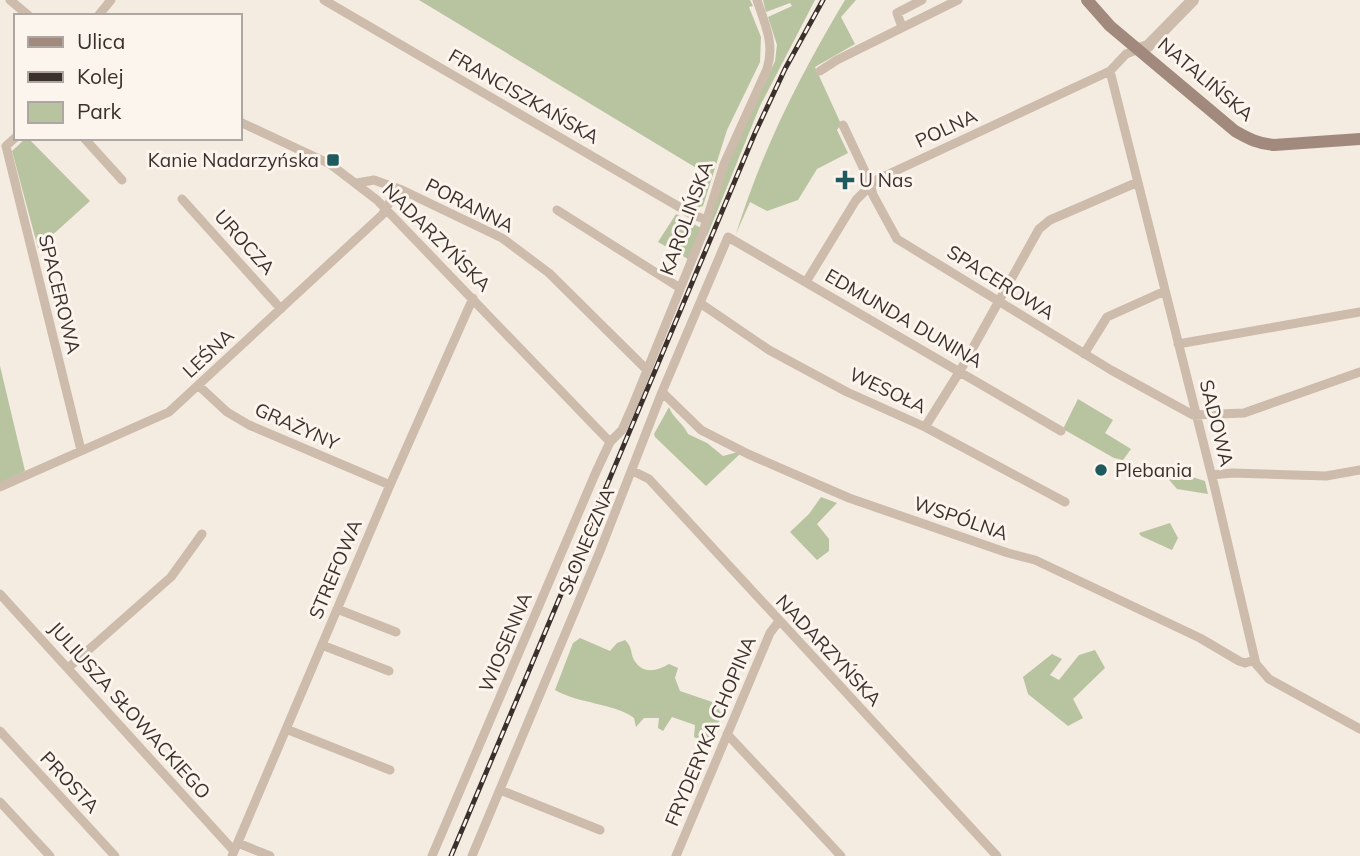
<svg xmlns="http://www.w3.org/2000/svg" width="1360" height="856" viewBox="0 0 1360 856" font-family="Mulish,sans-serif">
<rect width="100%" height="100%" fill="#f4ebe1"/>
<path fill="#b8c4a0" d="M 419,0 L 750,0 L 753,6 L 749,7 L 761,37 L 760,62 L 727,130 L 703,206 L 696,208 L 702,199 L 699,197 L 708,175 Z
M 763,0 L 815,0 L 760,106 L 707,236 L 705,235 L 726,168 L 775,61 L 777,45 L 768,17 L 792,6 L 790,3 L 766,12 Z
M 845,0 L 856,0 L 841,17 L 855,44 L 815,67 L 841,124 L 837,130 L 848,153 L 817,169 L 798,200 L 767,211 L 750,202 L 736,234 C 762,150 800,75 845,0 Z
M 26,138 L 28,138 L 90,201 L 38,248 L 12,151 Z
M 676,214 L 701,228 L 688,259 L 658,242 Z
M 0,366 L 25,471 L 0,483 Z
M 1078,399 L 1113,420 L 1105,433 L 1131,449 L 1123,460 L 1114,458 L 1063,429 Z
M 669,407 C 672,417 683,423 688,434 L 707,443 L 723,456 L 738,452 L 740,454 L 706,486 L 655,437 L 654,434 Z
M 1157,466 L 1205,481 L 1208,494 L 1177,489 Z
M 821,497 L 837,503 L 817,524 L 829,539 L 829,551 L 817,560 L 790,532 L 809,514 Z
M 1170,523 L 1178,538 L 1172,550 L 1141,536 L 1139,533 Z
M 580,638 L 610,651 L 617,643 L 625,640 C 633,648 630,652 634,660 C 643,675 657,671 669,664 L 678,668 L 675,678 L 680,691 L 715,703 L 722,715 L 712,739 L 706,743 L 694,737 L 695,725 L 672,717 L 663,731 L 658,728 L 659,718 L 644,718 L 636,727 L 634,718 C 614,703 579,704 555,690 L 573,643 Z
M 1095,650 L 1105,668 L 1073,699 L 1083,718 L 1068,726 L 1028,694 L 1023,677 L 1052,654 L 1062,659 L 1050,675 L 1059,680 L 1079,655 Z"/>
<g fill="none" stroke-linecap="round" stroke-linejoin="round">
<path stroke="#cdbbac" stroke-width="9" d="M 10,0 L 29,16
M 324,0 L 693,215 L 707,220
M 98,16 L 111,0
M 902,27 L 897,13 L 922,0
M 820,71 L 837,60 L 958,0
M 1110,71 L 1215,489 L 1256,664 L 1269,679 L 1360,729
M 240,122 L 330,164 L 377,200 L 610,442
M 843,125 L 869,180 L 873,195 L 897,239 L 1111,370 L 1193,415 L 1244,413 L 1360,372
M 16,137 L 6,146 L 81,450
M 84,138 L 122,180
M 357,183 L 374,180 L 402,190 L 502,238 L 549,273 L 647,370
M 182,199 L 281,309
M 557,210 L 680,288
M 806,282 L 856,200 L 876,180 L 1110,71 L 1126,54 L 1139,49
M 700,303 L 769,350 L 847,392 L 925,427 L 1065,502
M 1178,344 L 1360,312
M 1084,354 L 1107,317 L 1165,291
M 199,386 L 227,412 L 249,425 L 390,485
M 662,392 L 701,430 L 748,454 L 849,498 L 1008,553 L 1035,560 L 1200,638 L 1239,661 L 1245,663 L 1255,660
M 925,427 L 960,371 L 1039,229 L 1050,220 L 1138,182
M 633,471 L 649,479 L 997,856
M 1212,475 L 1232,473 L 1326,476 L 1360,470
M 0,487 L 169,412 L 382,215 L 391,200 L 402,190
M 0,594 L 234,851
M 337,609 L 396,632
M 322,645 L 389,671
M 68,668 L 171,577 L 202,534
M 286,729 L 390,770
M 0,731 L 115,856
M 727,734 L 841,856
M 500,790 L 600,830
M 0,802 L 50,856
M 238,843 L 270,856
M 232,856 L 390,485 L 473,298
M 432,856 L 596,472 L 610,442 L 622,430 L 633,405 L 702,235 L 724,164 L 767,69 C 775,44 765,24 757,0
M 472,856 L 600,551 L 662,392 L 728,237 L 1061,431
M 676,856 L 770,633 L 779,621"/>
<path stroke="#cdbbac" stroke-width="12" d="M 1139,49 L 1148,46 L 1193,0"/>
<path stroke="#a18a7d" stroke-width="12" d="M 1087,0 L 1110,26 L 1235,131 C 1249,139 1259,144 1274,145 L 1360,139"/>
<defs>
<path id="rail" d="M 451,856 L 755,133 L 785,69 L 823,0"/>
</defs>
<use href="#rail" stroke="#3b302b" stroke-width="5"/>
<use href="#rail" stroke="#fbf5ee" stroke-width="2.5" stroke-dasharray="8" stroke-linecap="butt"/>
</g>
<g fill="#1f5a5e" stroke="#fbf5ee" stroke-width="2.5">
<rect x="326" y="153" width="14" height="14" rx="3.5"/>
<path d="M841.5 169.5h7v7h7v7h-7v7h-7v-7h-7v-7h7z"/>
<circle cx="1101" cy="470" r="7"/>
</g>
<g text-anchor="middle" stroke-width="6" stroke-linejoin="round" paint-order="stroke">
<g font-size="19" fill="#3b302b" stroke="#fbf5ee">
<text transform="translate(1206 79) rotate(40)" y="7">NATALIŃSKA</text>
<text transform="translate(524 96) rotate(30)" y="7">FRANCISZKAŃSKA</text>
<text transform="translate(946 128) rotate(-25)" y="7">POLNA</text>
<text transform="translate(470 205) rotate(27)" y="7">PORANNA</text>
<text transform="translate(686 218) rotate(-70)" y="7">KAROLIŃSKA</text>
<text transform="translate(437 237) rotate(45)" y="7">NADARZYŃSKA</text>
<text transform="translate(245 242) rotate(48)" y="7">UROCZA</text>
<text transform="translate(1001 282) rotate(32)" y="7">SPACEROWA</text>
<text transform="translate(60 294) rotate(76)" y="7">SPACEROWA</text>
<text transform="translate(904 318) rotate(30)" y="7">EDMUNDA DUNINA</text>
<text transform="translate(208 353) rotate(-43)" y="7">LEŚNA</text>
<text transform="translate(888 390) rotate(25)" y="7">WESOŁA</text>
<text transform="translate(1217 423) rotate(76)" y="7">SADOWA</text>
<text transform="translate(297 426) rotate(24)" y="7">GRAŻYNY</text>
<text transform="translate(961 518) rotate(19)" y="7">WSPÓLNA</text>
<text transform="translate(586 541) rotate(-67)" y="7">SŁONECZNA</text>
<text transform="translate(335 569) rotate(-67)" y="7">STREFOWA</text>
<text transform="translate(505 642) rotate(-67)" y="7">WIOSENNA</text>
<text transform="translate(829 650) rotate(47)" y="7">NADARZYŃSKA</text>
<text transform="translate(130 710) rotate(48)" y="7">JULIUSZA SŁOWACKIEGO</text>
<text transform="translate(710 731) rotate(-67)" y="7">FRYDERYKA CHOPINA</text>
<text transform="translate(70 782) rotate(47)" y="7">PROSTA</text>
</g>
<g font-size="19" fill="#3b302b" stroke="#fbf5ee" text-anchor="start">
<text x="319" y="167" text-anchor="end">Kanie Nadarzyńska</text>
<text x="859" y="187">U Nas</text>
<text x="1115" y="477">Plebania</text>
</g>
</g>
<rect x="14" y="14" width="228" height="126" fill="#fbf5ee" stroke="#aea6a0" stroke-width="2"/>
<rect x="28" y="37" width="35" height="10" fill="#a18a7d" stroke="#aea6a0" stroke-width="2"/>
<text x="77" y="49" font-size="21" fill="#3b302b">Ulica</text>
<rect x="28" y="72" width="35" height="10" fill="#3b302b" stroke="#aea6a0" stroke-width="2"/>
<text x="77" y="84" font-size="21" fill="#3b302b">Kolej</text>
<rect x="28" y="102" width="35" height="21" fill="#b8c4a0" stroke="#aea6a0" stroke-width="2"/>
<text x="77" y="119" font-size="21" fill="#3b302b">Park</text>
</svg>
